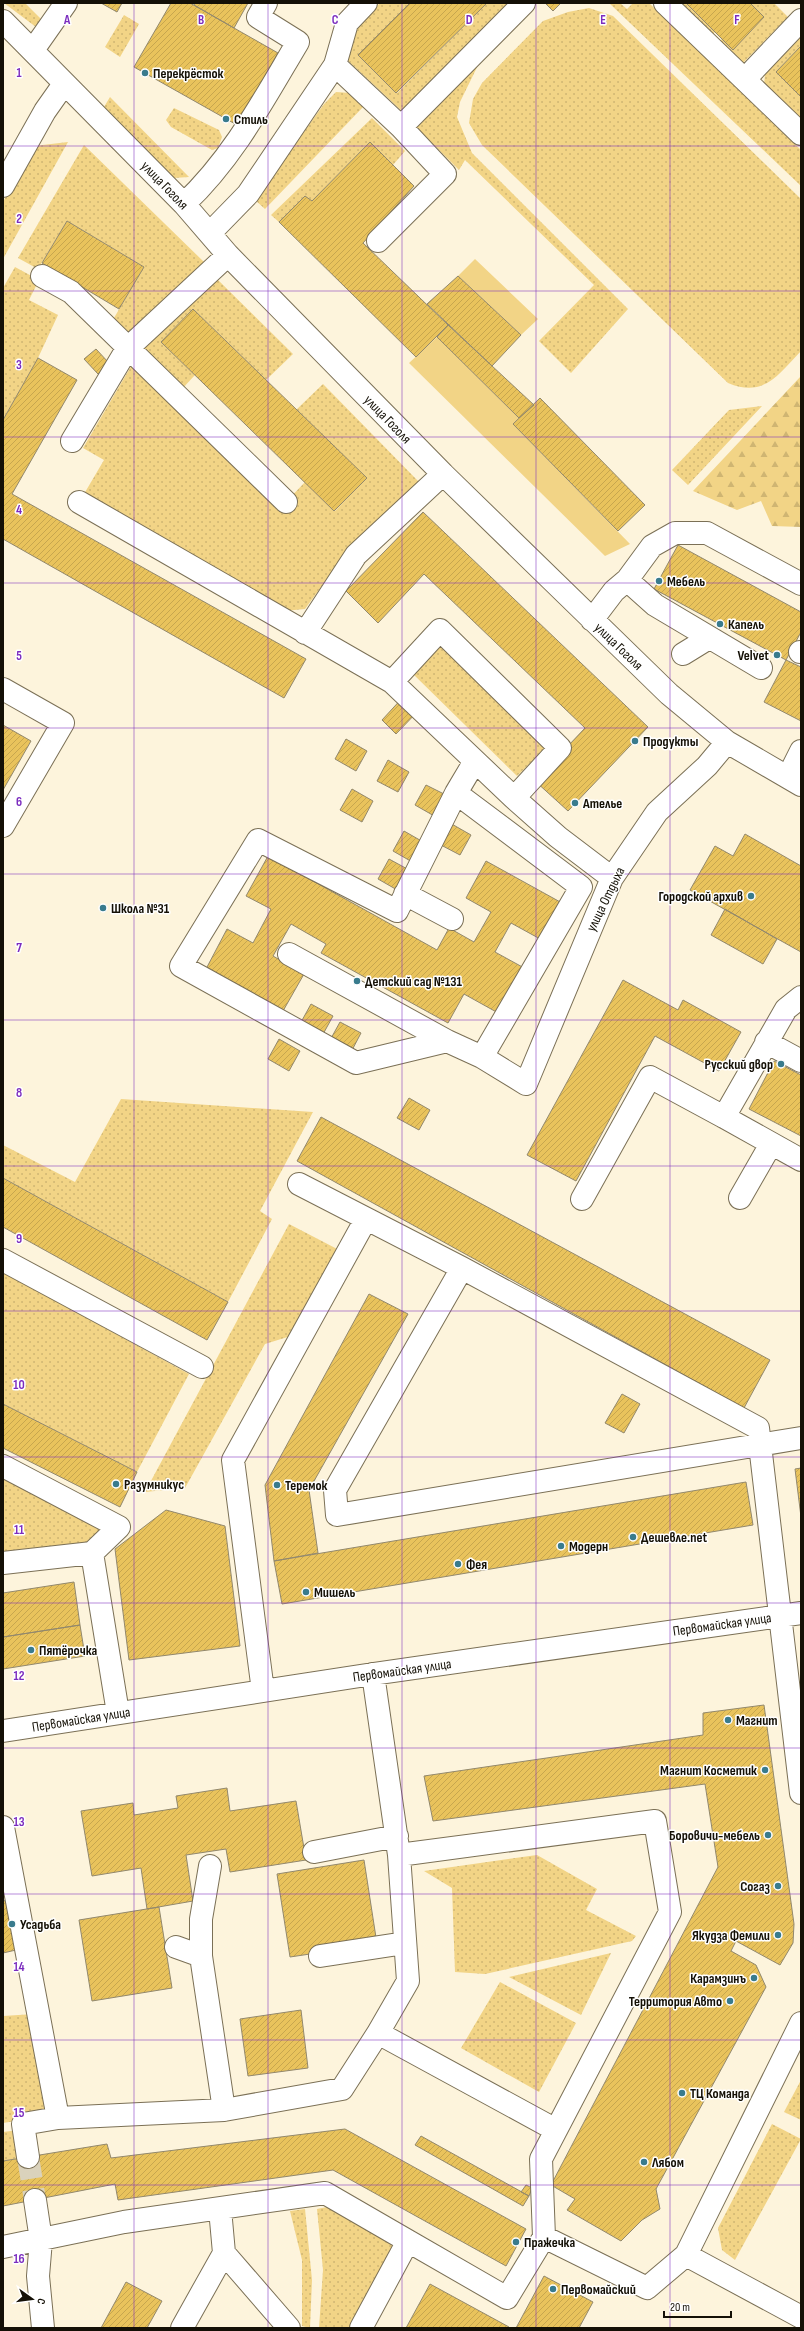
<svg xmlns="http://www.w3.org/2000/svg" width="804" height="2331" viewBox="0 0 804 2331" font-family="'Sofia Sans Condensed',sans-serif">
<defs>
<pattern id="grass-dots" width="8" height="8" patternUnits="userSpaceOnUse"><rect width="8" height="8" fill="#f2d486"/><path d="M2 2h.1M6 6h.1" fill="none" stroke="#cfb572" stroke-width="1.8" stroke-linecap="round"/></pattern>
<pattern id="forest-firs" width="22" height="20" patternUnits="userSpaceOnUse"><rect width="22" height="20" fill="#f2d486"/><path d="M5 1l3.5 6h-7zM16 11l3.5 6h-7z" fill="#cfb572"/></pattern>
<pattern id="building-hatch" width="6" height="6" patternUnits="userSpaceOnUse"><rect width="6" height="6" fill="#e9c35c"/><path d="M-1 1l2-2M0 6l6-6M5 7l2-2" fill="none" stroke="#c7a64e"/></pattern>
</defs>
<rect width="100%" height="100%" fill="#fdf4dc"/>
<path fill="url(#grass-dots)" d="M 4,3 L 25,3 L 42,20 L 40,30 Z
M 380,3 L 410,3 L 358,55 L 397,93 L 487,3 L 513,3 L 404,113 L 344,57 L 352,31 Z
M 609,3 L 620,3 L 627,9 L 633,3 L 649,3 L 801,150 L 801,186 Z
M 681,3 L 686,3 L 715,32 L 709,38 L 678,7 Z
M 750,3 L 774,3 L 788,17 L 740,66 L 716,44 L 722,39 L 764,17 Z
M 589,8 L 613,16 L 801,199 L 801,351 C 778,375 764,398 728,383 L 482,145 L 469,123 L 473,99 L 482,83 L 543,21 L 568,12 Z
M 124,15 L 139,24 L 120,57 L 105,47 Z
M 801,37 L 801,46 L 776,72 L 801,97 L 801,122 L 764,85 L 765,74 Z
M 485,51 L 460,102 L 457,117 L 472,153 L 628,309 L 571,373 L 539,341 L 594,285 L 465,160 L 459,170 L 416,127 Z
M 336,92 L 351,93 L 365,105 L 265,209 L 255,200 L 324,104 Z
M 110,97 L 189,177 L 174,178 L 104,107 Z
M 174,108 L 219,130 L 222,137 L 218,148 L 212,150 L 171,127 L 166,120 Z
M 372,118 L 405,151 L 393,165 L 370,142 L 312,201 L 279,222 L 271,215 Z
M 68,142 L 3,259 L 3,202 L 34,146 Z
M 84,145 L 204,262 L 127,340 L 111,323 L 144,267 L 67,221 L 38,269 L 18,258 Z
M 15,267 L 39,280 L 29,300 L 58,315 L 38,358 L 3,420 L 3,288 Z
M 215,277 L 293,354 L 266,380 L 193,309 L 161,342 L 195,375 L 182,389 L 141,352 Z
M 133,363 L 286,502 L 305,482 L 335,511 L 366,478 L 296,410 L 323,384 L 419,482 L 348,550 L 305,609 L 284,611 L 84,494 L 104,460 L 83,448 Z
M 762,406 L 688,485 L 672,470 L 729,410 Z
M 443,641 L 548,746 L 517,776 L 412,673 Z
M 121,1099 L 313,1112 L 260,1211 L 272,1219 L 228,1302 L 3,1178 L 3,1145 L 75,1182 Z
M 289,1224 L 341,1251 L 294,1335 L 265,1344 L 185,1488 L 145,1492 Z
M 3,1272 L 189,1374 L 137,1472 L 3,1404 Z
M 3,1479 L 102,1530 L 87,1544 L 3,1554 Z
M 537,1855 L 597,1889 L 586,1910 L 636,1936 L 632,1941 L 485,1974 L 455,1972 L 452,1888 L 424,1871 Z
M 611,1953 L 581,2015 L 509,1977 Z
M 500,1982 L 576,2023 L 539,2092 L 461,2048 Z
M 34,2014 L 53,2115 L 3,2123 L 3,2016 Z
M 801,2080 L 801,2120 L 784,2112 Z
M 772,2124 L 801,2139 L 735,2260 L 722,2250 L 718,2228 Z
M 19,2130 L 24,2157 L 3,2161 L 3,2132 Z
M 327,2207 L 397,2243 L 352,2328 L 319,2328 L 323,2270 L 317,2209 Z
M 305,2209 L 312,2280 L 310,2328 L 302,2326 L 302,2260 L 290,2211 Z"/>
<path fill="url(#forest-firs)" d="M 801,376 L 801,527 L 772,526 L 761,501 L 737,510 L 693,491 Z"/>
<path fill="#f2d486" d="M 475,259 L 538,319 L 521,335 L 458,276 Z
M 437,337 L 519,418 L 514,425 L 630,544 L 605,556 L 409,363 Z"/>
<path fill="url(#building-hatch)" stroke="#92886d" d="M 101,3 L 122,3 L 117,12 Z
M 171,3 L 190,3 L 278,53 L 237,125 L 134,67 Z
M 195,3 L 248,3 L 234,28 L 194,5 Z
M 410,3 L 487,3 L 396,93 L 358,55 Z
M 545,3 L 561,3 L 553,11 Z
M 686,3 L 750,3 L 764,17 L 733,50 Z
M 801,46 L 801,97 L 776,72 Z
M 370,142 L 414,186 L 363,243 L 448,325 L 416,357 L 279,222 L 305,196 L 312,201 Z
M 67,221 L 144,267 L 119,309 L 42,263 Z
M 458,276 L 521,335 L 492,366 L 427,304 Z
M 193,309 L 367,478 L 334,511 L 161,342 Z
M 448,325 L 534,405 L 519,418 L 437,337 Z
M 96,349 L 109,363 L 98,374 L 84,359 Z
M 38,358 L 77,380 L 12,494 L 306,659 L 284,698 L 3,539 L 3,420 Z
M 540,398 L 645,505 L 618,531 L 513,424 Z
M 423,512 L 648,727 L 568,811 L 535,781 L 585,728 L 424,574 L 378,623 L 346,591 Z
M 678,545 L 801,612 L 801,632 L 786,660 L 654,589 Z
M 786,660 L 801,667 L 801,721 L 764,702 Z
M 405,695 L 420,709 L 396,734 L 382,720 Z
M 3,725 L 31,741 L 3,790 Z
M 346,739 L 367,751 L 356,771 L 335,759 Z
M 388,760 L 409,772 L 398,792 L 377,781 Z
M 426,785 L 448,796 L 436,817 L 415,805 Z
M 352,789 L 373,801 L 362,822 L 340,810 Z
M 450,823 L 471,835 L 460,855 L 439,844 Z
M 404,831 L 425,843 L 414,863 L 393,851 Z
M 745,834 L 801,866 L 801,952 L 690,890 L 715,846 L 733,856 Z
M 268,856 L 437,950 L 449,928 L 474,942 L 491,912 L 466,898 L 486,861 L 562,903 L 542,940 L 511,923 L 495,952 L 526,969 L 500,1014 L 464,994 L 448,1023 L 321,953 L 326,944 L 291,924 L 273,956 L 304,974 L 283,1011 L 206,969 L 227,929 L 253,943 L 271,909 L 246,896 Z
M 389,859 L 411,871 L 399,891 L 378,879 Z
M 725,909 L 777,939 L 763,964 L 711,935 Z
M 623,980 L 678,1010 L 683,1000 L 741,1032 L 719,1071 L 655,1036 L 576,1181 L 527,1155 Z
M 311,1004 L 333,1016 L 322,1036 L 300,1024 Z
M 340,1022 L 361,1033 L 350,1054 L 329,1042 Z
M 279,1039 L 300,1051 L 289,1071 L 268,1059 Z
M 774,1061 L 801,1075 L 801,1136 L 749,1109 Z
M 409,1098 L 430,1110 L 419,1130 L 397,1118 Z
M 321,1117 L 770,1360 L 744,1408 L 297,1161 Z
M 3,1178 L 228,1302 L 207,1340 L 3,1227 Z
M 369,1294 L 408,1314 L 309,1490 L 318,1553 L 274,1561 L 265,1485 Z
M 622,1394 L 640,1404 L 624,1433 L 605,1423 Z
M 3,1404 L 137,1472 L 120,1507 L 3,1448 Z
M 801,1468 L 801,1517 L 795,1469 Z
M 746,1482 L 753,1525 L 282,1604 L 274,1561 Z
M 166,1510 L 225,1526 L 240,1646 L 129,1660 L 115,1549 Z
M 74,1582 L 80,1625 L 3,1637 L 3,1593 Z
M 80,1625 L 85,1656 L 3,1669 L 3,1637 Z
M 764,1705 L 794,1924 L 793,1943 L 780,1965 L 736,1941 L 731,1951 L 756,1965 L 766,1987 L 656,2189 L 660,2209 L 642,2220 L 621,2241 L 567,2210 L 575,2199 L 551,2185 L 718,1867 L 705,1784 L 433,1821 L 424,1776 L 703,1735 L 703,1713 Z
M 227,1788 L 230,1811 L 296,1801 L 306,1860 L 230,1872 L 226,1849 L 186,1855 L 193,1901 L 147,1909 L 141,1868 L 92,1876 L 81,1811 L 133,1803 L 134,1815 L 178,1808 L 176,1796 Z
M 364,1860 L 377,1944 L 290,1957 L 277,1874 Z
M 8,1900 L 16,1950 L 3,1953 L 3,1901 Z
M 159,1907 L 172,1988 L 92,2001 L 79,1920 Z
M 301,2010 L 308,2068 L 248,2076 L 240,2019 Z
M 345,2129 L 526,2229 L 506,2266 L 333,2170 L 118,2200 L 115,2184 L 3,2206 L 3,2161 L 107,2144 L 111,2158 Z
M 421,2136 L 529,2196 L 523,2206 L 415,2145 Z
M 526,2185 L 532,2188 L 529,2196 L 521,2192 Z
M 544,2276 L 593,2302 L 579,2328 L 516,2328 Z
M 126,2282 L 162,2301 L 147,2328 L 101,2328 Z
M 430,2284 L 509,2327 L 510,2328 L 406,2328 Z"/>
<g fill="none" stroke-linecap="round" stroke-linejoin="round">
<path stroke="#dad2bc" stroke-width="22" stroke-dasharray="22 11" stroke-linecap="butt" d="M 28,2157 L 35,2200"/>
<defs>
<path id="minor" d="M 665,3 L 801,134
M 3,21 L 184,204 L 228,255 L 443,474 L 669,694 L 727,742 L 801,785
M 33,50 L 66,3
M 335,65 L 401,127 L 524,3
M 745,79 L 801,20
M 3,186 L 45,111 L 64,84
M 184,204 C 233,158 264,99 298,42 L 258,17 L 266,3
M 210,233 L 248,194 L 335,65 L 347,23 L 366,3
M 378,241 L 445,174 L 401,127
M 42,276 L 71,292 L 286,502
M 72,441 L 127,349 L 228,255
M 79,502 L 392,682 L 440,630 L 560,748 L 514,798 L 558,837 L 612,878
M 627,580 L 655,605 L 761,668
M 592,620 L 614,591 L 627,580 L 652,546 L 675,533 L 707,533 L 801,584
M 305,633 L 356,555 L 443,474
M 800,652 L 801,652
M 683,654 L 709,638
M 392,682 L 514,798
M 3,689 L 63,723 L 3,826
M 788,777 L 801,751
M 456,793 L 581,887 L 482,1057 L 526,1084 L 612,878 L 657,812 L 707,766 L 727,742
M 405,894 L 452,919
M 289,954 L 447,1041 L 356,1063 L 181,966 L 258,840 L 397,911 L 456,793 L 475,761
M 801,997 L 786,1009 L 724,1117 L 801,1160
M 447,1041 L 482,1057
M 766,1042 L 801,1061
M 299,1184 L 462,1268 L 758,1428 L 801,1793
M 740,1198 L 771,1144
M 582,1199 L 650,1077 L 724,1117
M 3,1260 L 202,1367
M 462,1268 L 335,1490 L 337,1515 L 801,1438
M 3,1466 L 119,1527 L 92,1553
M 3,1563 L 92,1553 L 118,1713
M 373,1674 L 399,1855 L 655,1821 L 670,1912 L 541,2159 L 544,2237
M 263,1691 L 233,1460 L 366,1219
M 3,1731 L 373,1674 L 801,1613
M 3,1827 L 58,2118 L 23,2124 L 28,2157
M 314,1852 L 397,1836
M 399,1855 L 408,1981 L 378,2033 L 556,2130
M 176,1947 L 201,1956
M 320,1956 L 405,1943
M 801,2023 L 686,2255 L 801,2317
M 224,2110 L 342,2089 L 378,2033
M 58,2118 L 224,2110 L 201,1956 L 201,1919 L 210,1866
M 35,2200 L 41,2240 L 38,2276 L 43,2328
M 408,2241 L 507,2298 L 544,2237 L 647,2288 L 686,2255
M 3,2247 L 124,2222 L 325,2193 L 408,2241 L 361,2328
M 224,2253 L 289,2328
M 182,2328 L 224,2253 L 220,2209"/>
</defs>
<use href="#minor" stroke="#7b7056" stroke-width="24"/>
<use href="#minor" stroke="#fff" stroke-width="22"/>
</g>
<path fill="none" stroke="#7b2cbf" stroke-width="1" stroke-opacity="0.55" d="M 134,3 L 134,2328M 268,3 L 268,2328M 402,3 L 402,2328M 536,3 L 536,2328M 670,3 L 670,2328M 3,146 L 801,146M 3,291 L 801,291M 3,437 L 801,437M 3,583 L 801,583M 3,728 L 801,728M 3,874 L 801,874M 3,1020 L 801,1020M 3,1166 L 801,1166M 3,1311 L 801,1311M 3,1457 L 801,1457M 3,1603 L 801,1603M 3,1748 L 801,1748M 3,1894 L 801,1894M 3,2040 L 801,2040M 3,2185 L 801,2185"/>
<g fill="#397b8d" stroke="#fff" stroke-width="1.5">
<circle cx="145" cy="73" r="4"/>
<circle cx="226" cy="119" r="4"/>
<circle cx="659" cy="581" r="4"/>
<circle cx="720" cy="624" r="4"/>
<circle cx="777" cy="655" r="4"/>
<circle cx="635" cy="741" r="4"/>
<circle cx="575" cy="803" r="4"/>
<circle cx="751" cy="896" r="4"/>
<circle cx="103" cy="908" r="4"/>
<circle cx="357" cy="981" r="4"/>
<circle cx="781" cy="1064" r="4"/>
<circle cx="116" cy="1484" r="4"/>
<circle cx="277" cy="1485" r="4"/>
<circle cx="633" cy="1537" r="4"/>
<circle cx="561" cy="1546" r="4"/>
<circle cx="458" cy="1564" r="4"/>
<circle cx="306" cy="1592" r="4"/>
<circle cx="31" cy="1650" r="4"/>
<circle cx="728" cy="1720" r="4"/>
<circle cx="765" cy="1770" r="4"/>
<circle cx="768" cy="1835" r="4"/>
<circle cx="778" cy="1886" r="4"/>
<circle cx="12" cy="1924" r="4"/>
<circle cx="778" cy="1935" r="4"/>
<circle cx="754" cy="1978" r="4"/>
<circle cx="730" cy="2001" r="4"/>
<circle cx="682" cy="2093" r="4"/>
<circle cx="644" cy="2162" r="4"/>
<circle cx="516" cy="2242" r="4"/>
<circle cx="553" cy="2289" r="4"/>
</g>
<g text-anchor="middle" stroke-width="3" stroke-linejoin="round" paint-order="stroke">
<g font-size="14" font-weight="bold" fill="#141006" stroke="#fff" text-anchor="start">
<text x="153" y="78">Перекрёсток</text>
<text x="234" y="124">Стиль</text>
<text x="667" y="586">Мебель</text>
<text x="728" y="629">Капель</text>
<text x="769" y="660" text-anchor="end">Velvet</text>
<text x="643" y="746">Продукты</text>
<text x="583" y="808">Ателье</text>
<text x="743" y="901" text-anchor="end">Городской архив</text>
<text x="111" y="913">Школа №31</text>
<text x="365" y="986">Детский сад №131</text>
<text x="773" y="1069" text-anchor="end">Русский двор</text>
<text x="124" y="1489">Разумникус</text>
<text x="285" y="1490">Теремок</text>
<text x="641" y="1542">Дешевле.net</text>
<text x="569" y="1551">Модерн</text>
<text x="466" y="1569">Фея</text>
<text x="314" y="1597">Мишель</text>
<text x="39" y="1655">Пятёрочка</text>
<text x="736" y="1725">Магнит</text>
<text x="757" y="1775" text-anchor="end">Магнит Косметик</text>
<text x="760" y="1840" text-anchor="end">Боровичи-мебель</text>
<text x="770" y="1891" text-anchor="end">Согаз</text>
<text x="20" y="1929">Усадьба</text>
<text x="770" y="1940" text-anchor="end">Якудза Фемили</text>
<text x="746" y="1983" text-anchor="end">Карамзинъ</text>
<text x="722" y="2006" text-anchor="end">Территория Авто</text>
<text x="690" y="2098">ТЦ Команда</text>
<text x="652" y="2167">Лябом</text>
<text x="524" y="2247">Пражечка</text>
<text x="561" y="2294">Первомайский</text>
</g>
<g font-size="14" fill="#141006" stroke="#fff">
<text transform="translate(165 185) rotate(46)" y="5">улица Гоголя</text>
<text transform="translate(388 419) rotate(46)" y="5">улица Гоголя</text>
<text transform="translate(619 646) rotate(44)" y="5">улица Гоголя</text>
<text transform="translate(605 899) rotate(-64)" y="5">улица Отдыха</text>
<text transform="translate(722 1624) rotate(-8)" y="5">Первомайская улица</text>
<text transform="translate(402 1670) rotate(-8)" y="5">Первомайская улица</text>
<text transform="translate(81 1719) rotate(-9)" y="5">Первомайская улица</text>
</g>
</g>
<g font-size="13" text-anchor="middle" font-weight="bold" fill="#7b2cbf" stroke="#fff" stroke-width="3" stroke-linejoin="round" paint-order="stroke">
<text x="67" y="24">A</text>
<text x="201" y="24">B</text>
<text x="335" y="24">C</text>
<text x="469" y="24">D</text>
<text x="603" y="24">E</text>
<text x="737" y="24">F</text>
<text x="19" y="77">1</text>
<text x="19" y="223">2</text>
<text x="19" y="369">3</text>
<text x="19" y="514">4</text>
<text x="19" y="660">5</text>
<text x="19" y="806">6</text>
<text x="19" y="952">7</text>
<text x="19" y="1097">8</text>
<text x="19" y="1243">9</text>
<text x="19" y="1389">10</text>
<text x="19" y="1534">11</text>
<text x="19" y="1680">12</text>
<text x="19" y="1826">13</text>
<text x="19" y="1971">14</text>
<text x="19" y="2117">15</text>
<text x="19" y="2263">16</text>
</g>
<rect width="804" height="2331" fill="none" stroke="#141006" stroke-width="8"/>
<g transform="translate(32 2299) rotate(104)" stroke="#ffffff" stroke-width="3" paint-order="stroke">
<path d="M0-3L7 15L0 10L-7 15Z" fill="#141006"/>
<text y="-6" font-size="11" font-weight="bold" text-anchor="middle" fill="#141006">С</text>
</g>
<path d="M664 2311v6h67v-6" fill="none" stroke="#141006" stroke-width="2"/>
<text x="670" y="2311" font-size="12" fill="#141006" stroke="#ffffff" stroke-width="3" paint-order="stroke">20 m</text>
</svg>
